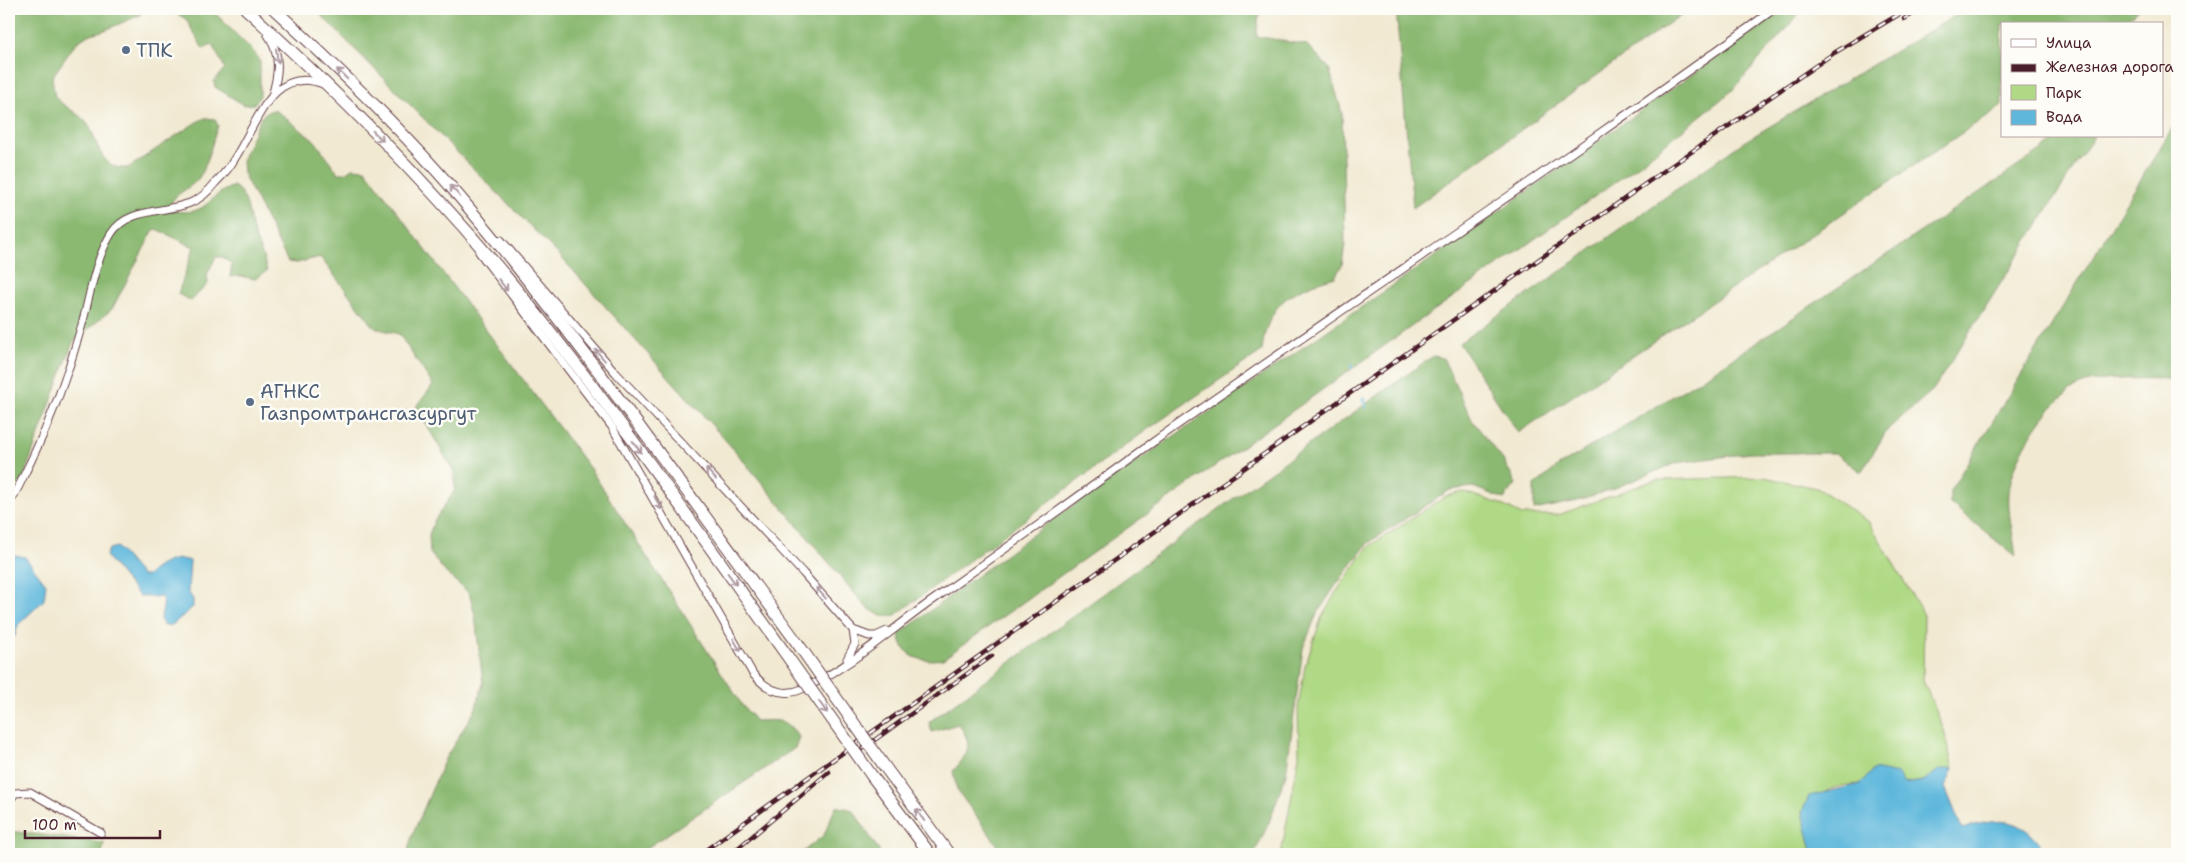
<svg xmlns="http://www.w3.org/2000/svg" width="2186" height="863" viewBox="0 0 2186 863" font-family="'Shantell Sans',sans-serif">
<rect width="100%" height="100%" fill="#fdfcf7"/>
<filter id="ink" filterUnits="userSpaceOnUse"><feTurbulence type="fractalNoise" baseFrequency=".02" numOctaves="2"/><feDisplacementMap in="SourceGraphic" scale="10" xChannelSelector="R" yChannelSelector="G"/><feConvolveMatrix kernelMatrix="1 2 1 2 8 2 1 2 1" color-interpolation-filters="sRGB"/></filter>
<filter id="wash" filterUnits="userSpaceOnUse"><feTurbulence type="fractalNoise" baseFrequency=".0096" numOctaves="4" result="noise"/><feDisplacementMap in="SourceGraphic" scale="20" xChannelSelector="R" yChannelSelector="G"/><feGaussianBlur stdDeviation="1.12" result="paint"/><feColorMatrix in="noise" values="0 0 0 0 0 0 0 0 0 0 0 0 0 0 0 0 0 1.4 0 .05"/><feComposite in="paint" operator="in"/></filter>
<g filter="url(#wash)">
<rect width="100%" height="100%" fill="#f1e9d1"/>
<path fill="#afd984" stroke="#7c7c58" d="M 1764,477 L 1817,488 L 1869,522 L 1924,615 L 1923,680 L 1944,730 L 1953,769 C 1935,770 1935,778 1921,781 C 1896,788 1847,778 1825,792 C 1817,797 1810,805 1802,812 L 1813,854 L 1281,854 L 1299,756 L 1298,708 L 1305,666 L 1321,619 L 1336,592 L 1368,547 L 1446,496 L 1464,492 L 1500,504 L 1522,515 L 1558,515 L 1655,480 Z"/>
<path fill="#8bb972" stroke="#6a6c4e" d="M 9,9 L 141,9 L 140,15 L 105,30 L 88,35 L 76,43 L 52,77 L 55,97 C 64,107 77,112 86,122 C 99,137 97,171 128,168 L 195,123 L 205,118 L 215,119 L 218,126 C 211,143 209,164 198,179 C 189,190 171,194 169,210 C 210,218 203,197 234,186 C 248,196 248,212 252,227 C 256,243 264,255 267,271 L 255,279 L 239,276 L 230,277 L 232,264 L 222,257 L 216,257 L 207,274 L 208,284 L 191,301 L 178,294 L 194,247 L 156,229 L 153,231 L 112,309 L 73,342 L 22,481 L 9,495 Z
M 168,9 L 211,9 L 254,52 L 260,62 L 260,96 L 254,104 L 244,105 L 215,87 L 214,81 L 225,68 L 212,45 L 203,49 L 186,19 Z
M 315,9 L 1260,9 L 1256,36 L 1307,45 L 1329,68 L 1342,113 L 1345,244 L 1342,265 L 1335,277 C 1292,289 1267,302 1262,351 L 1148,429 L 894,616 L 881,616 L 866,607 L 736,452 L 560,256 Z
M 1396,9 L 1689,9 L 1413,208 Z
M 1785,9 L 1803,9 L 1733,90 L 1632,170 L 943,659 C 921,662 903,659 899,634 L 1055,518 L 1427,262 Z
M 1966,9 L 2139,9 L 2123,24 L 2002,24 L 2002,106 L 1518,433 L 1459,343 L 1742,143 Z
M 273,110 L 278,112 L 315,141 L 338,173 L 345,173 L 352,168 L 365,169 L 591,470 L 742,705 L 756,721 C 778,720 786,718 799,737 L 795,748 L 638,854 L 407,854 L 412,836 L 445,759 L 475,710 L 483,684 L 475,615 L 469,593 L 447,574 L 430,553 L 429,535 L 434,521 L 455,490 L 454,472 L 416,407 L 433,385 L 399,334 L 375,328 L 320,257 L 297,263 L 288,262 L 243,173 L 242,161 L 260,119 L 265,113 Z
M 2177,120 L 2177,379 C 2155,379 2097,376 2078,386 C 2046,404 2013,456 2009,492 C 2007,513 2014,537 2016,557 L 1950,503 L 1950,491 Z
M 2063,136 L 2094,136 L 1933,390 L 1888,429 L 1861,472 L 1835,453 L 1750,453 L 1676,463 L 1615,488 L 1577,501 L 1534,510 L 1534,486 L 1557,467 L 1708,375 Z
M 1433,356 L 1443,358 L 1472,420 L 1503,460 L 1516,484 L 1504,499 L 1473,487 L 1450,490 L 1368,543 L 1336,585 L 1317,614 L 1303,648 L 1286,774 L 1268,825 L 1254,854 L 1004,854 L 957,790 L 953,771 C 969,754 974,743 958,724 L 932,732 L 929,722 L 1227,503 Z
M 836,806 L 853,810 L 881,854 L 800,854 L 824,835 Z
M 9,831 L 104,843 L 102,854 L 9,854 Z"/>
<path fill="#5fb8dc" stroke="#546c84" d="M 117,547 L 142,576 L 147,576 C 158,565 174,555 190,561 L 188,592 L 193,599 L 193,607 L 172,625 L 164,626 L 160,619 L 163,609 L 162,597 L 139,596 L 109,560 L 106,556 L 109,549 Z
M 15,555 L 25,557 L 46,584 L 44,600 L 18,625 L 15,636 L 9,637 L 9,559 Z
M 1873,769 L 1898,774 L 1904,784 L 1923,781 L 1940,769 L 1953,769 L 1945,787 L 1962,829 C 1981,823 2008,815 2026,830 C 2036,837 2041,848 2052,854 L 1813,854 L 1802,812 L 1809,796 L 1861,784 Z"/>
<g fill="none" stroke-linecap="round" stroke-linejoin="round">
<path stroke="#5fb8dc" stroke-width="2.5" d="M 1351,364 L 1352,368
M 1363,398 L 1366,408"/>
</g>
</g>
<g filter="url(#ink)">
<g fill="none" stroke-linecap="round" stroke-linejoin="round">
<defs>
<path id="street" d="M 267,33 C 281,54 279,73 272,96
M 501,240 L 616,373 L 803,573 L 853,630 L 869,636 L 876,636 L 887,631
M 479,252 L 612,427 L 753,674 C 766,689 782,698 802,689 C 847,669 886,634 926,605 C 1001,552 1075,499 1149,445 C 1356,298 1569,159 1774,9
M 9,503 C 18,491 23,476 30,463 C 51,420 68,374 81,328 C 90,297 94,262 111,234 C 127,208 164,213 190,203 C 201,199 209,191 216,182 C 223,175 230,167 235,158 C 256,126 272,64 323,84
M 847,659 L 855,644 L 853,630
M 9,802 L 15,793 L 30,792 L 101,833"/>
<path id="primary" d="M 246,9 C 339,93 428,183 508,279 C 607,399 695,527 785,653
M 274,9 C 341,71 409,136 468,207 C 586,347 690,497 798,644
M 885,767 L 949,854
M 872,776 L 930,854"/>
</defs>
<use href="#street" stroke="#633d44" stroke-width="9"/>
<use href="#primary" stroke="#633d44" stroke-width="13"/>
<use href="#street" stroke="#fff" stroke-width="7"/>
<use href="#primary" stroke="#fff" stroke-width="11"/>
<defs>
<path id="rail" d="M 1904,19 L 1921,9
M 862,749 L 992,656
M 700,854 L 1648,182 L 1834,53 L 1908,9
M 731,854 L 829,772"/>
</defs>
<use href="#rail" stroke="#4a1f2b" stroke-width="4.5"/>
<use href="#rail" stroke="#fdfcf7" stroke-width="2.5" stroke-dasharray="8" stroke-linecap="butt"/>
<defs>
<path id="primary-bridge" d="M 798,644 L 885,767
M 785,653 L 872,776"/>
</defs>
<use href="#primary-bridge" stroke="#633d44" stroke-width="13" stroke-linecap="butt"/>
<use href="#primary-bridge" stroke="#fff" stroke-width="11"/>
</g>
<defs><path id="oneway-shaft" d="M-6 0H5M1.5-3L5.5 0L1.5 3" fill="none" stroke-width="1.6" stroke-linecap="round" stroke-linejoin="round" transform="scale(1.25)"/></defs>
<g stroke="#ae9aa0">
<use href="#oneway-shaft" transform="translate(277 56) rotate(82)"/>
<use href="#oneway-shaft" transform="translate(342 74) rotate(-135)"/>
<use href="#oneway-shaft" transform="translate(378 136) rotate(45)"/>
<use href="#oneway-shaft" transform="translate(455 191) rotate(-131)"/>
<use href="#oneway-shaft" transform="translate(503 285) rotate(52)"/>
<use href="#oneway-shaft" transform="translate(600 355) rotate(-131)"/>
<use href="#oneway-shaft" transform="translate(637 447) rotate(54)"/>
<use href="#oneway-shaft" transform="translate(711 474) rotate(-133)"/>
<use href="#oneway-shaft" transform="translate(658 503) rotate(61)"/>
<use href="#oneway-shaft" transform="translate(732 579) rotate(54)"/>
<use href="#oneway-shaft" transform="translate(821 593) rotate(-131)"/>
<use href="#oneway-shaft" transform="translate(737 645) rotate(60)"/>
<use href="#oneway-shaft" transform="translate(823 707) rotate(55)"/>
<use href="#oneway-shaft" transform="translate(920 815) rotate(-126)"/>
</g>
</g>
<g fill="#5c6f8a" stroke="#fdfcf7" stroke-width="2">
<circle cx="126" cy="50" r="5"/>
<circle cx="250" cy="402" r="5"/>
</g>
<g text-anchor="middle" stroke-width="5" stroke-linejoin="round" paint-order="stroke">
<g font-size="19" fill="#4e5e75" stroke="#fdfcf7" text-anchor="start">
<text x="136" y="57">ТПК</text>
<text x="260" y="398">АГНКС<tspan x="260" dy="22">Газпромтрансгазсургут</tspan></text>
</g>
</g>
<rect width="2186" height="863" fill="none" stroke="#fdfcf7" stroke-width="30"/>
<rect x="2001" y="22" width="162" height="115" fill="#fdfcf7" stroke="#b5a4a5"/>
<rect x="2011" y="39" width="25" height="8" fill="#ffffff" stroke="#b5a4a5"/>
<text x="2046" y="48" font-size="15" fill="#4a1f2b">Улица</text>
<rect x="2011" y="64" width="25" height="8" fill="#4a1f2b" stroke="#b5a4a5"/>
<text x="2046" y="72" font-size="15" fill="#4a1f2b">Железная дорога</text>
<rect x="2011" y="85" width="25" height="15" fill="#afd984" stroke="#b5a4a5"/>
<text x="2046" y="98" font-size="15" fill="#4a1f2b">Парк</text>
<rect x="2011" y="110" width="25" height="15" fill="#5fb8dc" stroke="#b5a4a5"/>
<text x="2046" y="122" font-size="15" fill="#4a1f2b">Вода</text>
<path d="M25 830v8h135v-8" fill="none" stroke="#4a1f2b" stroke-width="2.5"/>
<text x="32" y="830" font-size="15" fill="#4a1f2b" stroke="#fdfcf7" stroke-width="4" paint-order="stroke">100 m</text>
</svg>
